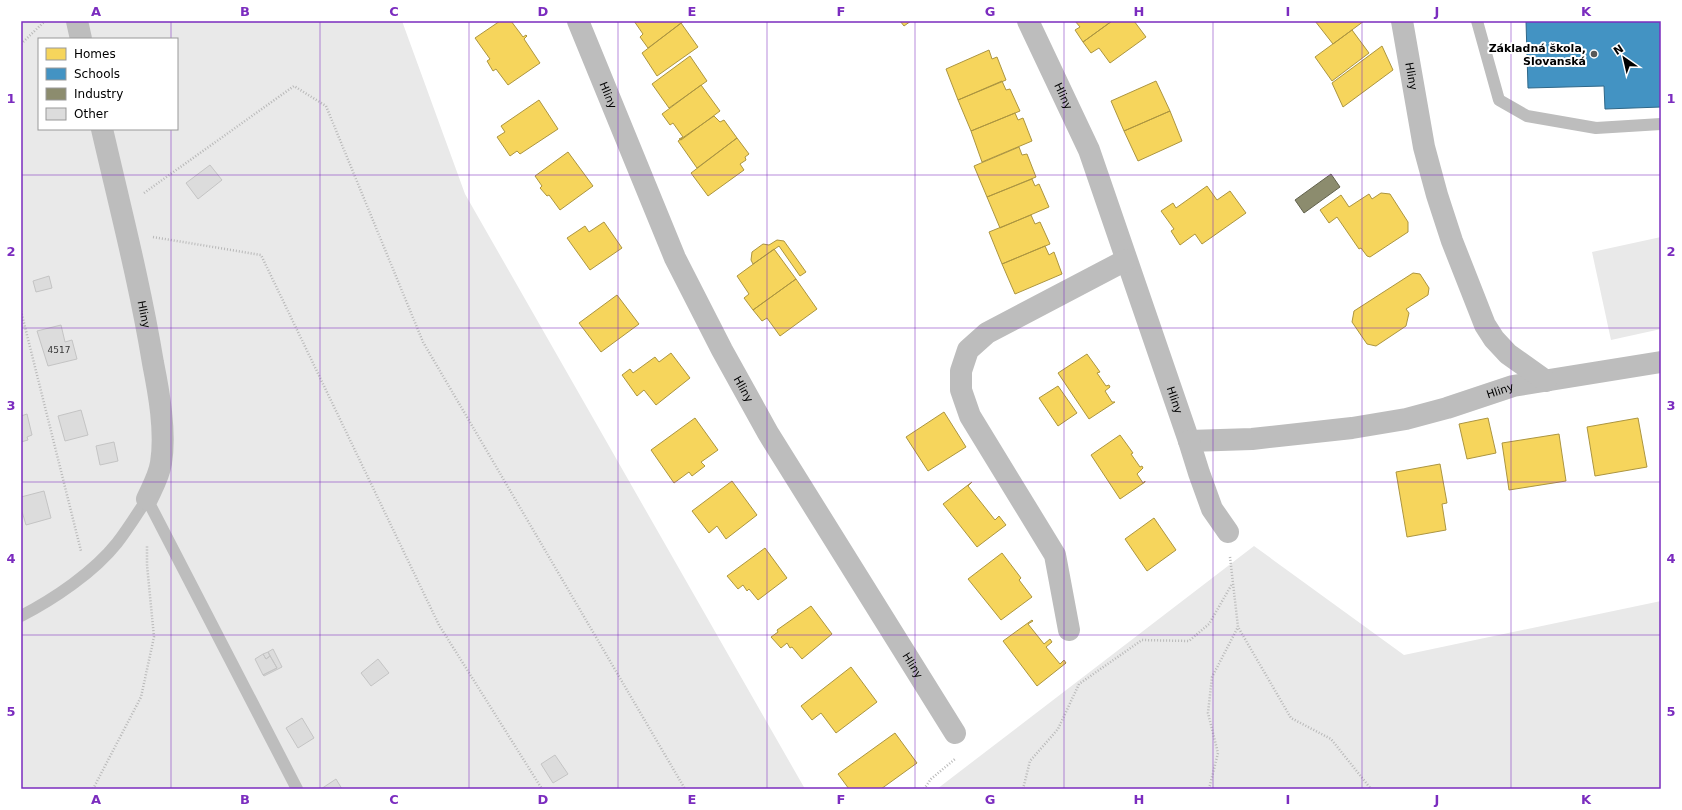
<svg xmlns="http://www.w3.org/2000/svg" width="1682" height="810" viewBox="0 0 1682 810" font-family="'DejaVu Sans',sans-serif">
<rect width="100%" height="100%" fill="#fff"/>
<path fill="#e9e9e9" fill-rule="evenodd" d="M 21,21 L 402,21 L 465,194 L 805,789 L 21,789 ZM 39,39 L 177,39 L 177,129 L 39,129 Z
M 1661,237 L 1661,329 L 1611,340 L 1592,252 Z
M 1254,546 L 1404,655 L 1661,601 L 1661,789 L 937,789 Z"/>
<path fill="#f6d55c" stroke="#ac9540" d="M 500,21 L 511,21 L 523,37 L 526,35 L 527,36 L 524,39 L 540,63 L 508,85 L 496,69 L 493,71 L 487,61 L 490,59 L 475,38 Z
M 634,21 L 684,21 L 648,48 L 640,37 L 643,34 Z
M 900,21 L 911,21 L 904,26 Z
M 1075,21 L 1112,21 L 1083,42 L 1075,30 L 1080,27 Z
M 1112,21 L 1134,21 L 1146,37 L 1110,63 L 1099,48 L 1091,53 L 1083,42 Z
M 1315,21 L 1364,21 L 1333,44 Z
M 681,23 L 698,47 L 657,76 L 642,53 Z
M 1352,30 L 1369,53 L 1332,81 L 1315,57 Z
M 1382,46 L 1393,70 L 1343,107 L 1332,83 Z
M 989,50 L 992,59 L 997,57 L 1006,80 L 958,100 L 946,69 Z
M 690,56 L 707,81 L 669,108 L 652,84 Z
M 1002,81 L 1006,90 L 1010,89 L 1020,111 L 971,131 L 958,100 Z
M 1156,81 L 1170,111 L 1124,131 L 1111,101 Z
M 701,85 L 720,111 L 681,140 L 679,139 L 683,137 L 673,123 L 670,125 L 662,114 Z
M 539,100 L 558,129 L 520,154 L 517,151 L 510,156 L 497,137 L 505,132 L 501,126 Z
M 1170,111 L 1182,141 L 1138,161 L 1124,131 Z
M 1015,113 L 1018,120 L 1023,118 L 1032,141 L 982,162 L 971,131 Z
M 714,116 L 720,122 L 724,120 L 737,138 L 697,168 L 678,141 Z
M 737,138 L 749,154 L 745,157 L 746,160 L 740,164 L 744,170 L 708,196 L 691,173 Z
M 1019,147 L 1022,155 L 1027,154 L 1036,177 L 987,197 L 974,166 Z
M 568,152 L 593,186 L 560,210 L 549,195 L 547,196 L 540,188 L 542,186 L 535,176 Z
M 1032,179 L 1035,186 L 1039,184 L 1049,207 L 1000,228 L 987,197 Z
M 1207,186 L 1217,200 L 1230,191 L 1246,213 L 1202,244 L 1195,234 L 1180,245 L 1171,231 L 1174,229 L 1161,211 L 1173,203 L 1176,208 Z
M 1381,193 L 1390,194 L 1408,222 L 1408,232 L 1370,257 L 1367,256 L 1361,248 L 1359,249 L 1337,217 L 1329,223 L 1320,210 L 1341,195 L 1349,207 L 1369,194 L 1372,199 Z
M 1031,215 L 1035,224 L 1040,222 L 1050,244 L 1002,264 L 989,232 Z
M 604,222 L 622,248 L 590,270 L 567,238 L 585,226 L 589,232 Z
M 777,240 L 784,241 L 806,272 L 800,276 L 779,246 L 753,264 L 751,260 L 752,252 L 763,244 L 769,245 Z
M 1045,246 L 1049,255 L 1054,252 L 1062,274 L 1015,294 L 1002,264 Z
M 774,249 L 796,279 L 753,310 L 744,298 L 749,294 L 737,276 Z
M 1413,273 L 1420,274 L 1429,288 L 1428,295 L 1406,309 L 1409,313 L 1406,326 L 1376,346 L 1367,344 L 1352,322 L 1354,311 Z
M 796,279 L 817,309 L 780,336 L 767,318 L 762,321 L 753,310 Z
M 617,295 L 639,324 L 601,352 L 579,323 Z
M 671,353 L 690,378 L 656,405 L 644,390 L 637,396 L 622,375 L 630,369 L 633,373 L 655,357 L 659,362 Z
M 1087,354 L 1100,372 L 1097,373 L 1106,386 L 1109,385 L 1110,387 L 1105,391 L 1112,402 L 1115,402 L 1089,419 L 1058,373 Z
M 1058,386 L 1077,413 L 1058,426 L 1039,398 Z
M 944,412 L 966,447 L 928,471 L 906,437 Z
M 695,418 L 718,450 L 701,462 L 705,466 L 692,476 L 689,472 L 674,483 L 651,450 Z
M 1488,418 L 1496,453 L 1467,459 L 1459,424 Z
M 1638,418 L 1647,467 L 1595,476 L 1587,427 Z
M 1559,434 L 1566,481 L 1509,490 L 1502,443 Z
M 1120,435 L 1133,453 L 1131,454 L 1140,467 L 1142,466 L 1143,468 L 1137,474 L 1143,483 L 1145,481 L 1145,482 L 1120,499 L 1091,455 Z
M 1440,464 L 1447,503 L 1442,504 L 1446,530 L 1407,537 L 1396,472 Z
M 732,481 L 757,515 L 726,539 L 717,526 L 709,533 L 692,511 Z
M 972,482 L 968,486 L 995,520 L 999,516 L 1006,525 L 977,547 L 943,504 Z
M 1154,518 L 1176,550 L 1147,571 L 1125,539 Z
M 765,548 L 787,578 L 758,600 L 749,589 L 747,591 L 743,585 L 738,589 L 727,576 Z
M 1002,553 L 1021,578 L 1019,580 L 1032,597 L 1001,620 L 968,579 Z
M 811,606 L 832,634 L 802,659 L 792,647 L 790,648 L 787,643 L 781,648 L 771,637 L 778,632 L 777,630 Z
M 1032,620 L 1033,621 L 1028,624 L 1044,644 L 1050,639 L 1052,642 L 1046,647 L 1060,664 L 1064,660 L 1066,663 L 1037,686 L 1003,641 Z
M 851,667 L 877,702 L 836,733 L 821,713 L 812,720 L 801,706 Z
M 895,733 L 917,763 L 881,789 L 849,789 L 838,774 Z"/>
<path fill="#4393c3" stroke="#2f6788" d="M 1526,21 L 1661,21 L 1661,107 L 1605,109 L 1604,86 L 1528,88 Z"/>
<path fill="#8c8c6e" stroke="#62624d" d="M 1331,174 L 1340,187 L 1304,213 L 1295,200 Z"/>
<path fill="#dcdcdc" stroke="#c4c4c4" d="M 210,165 L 222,180 L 198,199 L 186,183 Z
M 49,276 L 52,288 L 36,292 L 33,281 Z
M 61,325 L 65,342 L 72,340 L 77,359 L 48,366 L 37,331 Z
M 81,410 L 88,435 L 65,441 L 58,416 Z
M 27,414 L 32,435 L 27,437 L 28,440 L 21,442 L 21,416 Z
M 114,442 L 118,461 L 100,465 L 96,446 Z
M 44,491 L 51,518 L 26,525 L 21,508 L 21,497 Z
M 273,649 L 282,667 L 264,676 L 263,675 L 277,668 L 268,652 Z
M 268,652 L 270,656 L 266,659 L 263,654 Z
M 263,654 L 266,659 L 270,656 L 277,668 L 263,675 L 255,659 Z
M 378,659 L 389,673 L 371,686 L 361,673 Z
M 302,718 L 314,738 L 298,748 L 286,728 Z
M 555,755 L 568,774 L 553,783 L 541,764 Z
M 336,779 L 342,789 L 321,789 Z"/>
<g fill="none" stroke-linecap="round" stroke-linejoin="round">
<path stroke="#b8b8b8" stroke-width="2.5" stroke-dasharray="1 2" stroke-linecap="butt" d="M 21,44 L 45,21
M 144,193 L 294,86 L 326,106 L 423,342 L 685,789
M 153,237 L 261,255 L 439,625 L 542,789
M 21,311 L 81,551
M 1230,557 L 1238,627 L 1291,718 L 1331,739 L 1371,789
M 93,789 L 141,697 L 154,637 L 147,565 L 147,545
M 924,789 L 931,779 L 955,759
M 1023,789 L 1030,761 L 1058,729 L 1079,684 L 1142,640 L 1189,641 L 1209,624 L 1232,584
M 1209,789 L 1218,753 L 1208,713 L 1212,677 L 1238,627"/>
<path stroke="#bdbdbd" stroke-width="12" d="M 1477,21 L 1499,100 L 1527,116 L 1596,128 L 1661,124
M 21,616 C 54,599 94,572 117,543 C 128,529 137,514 147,499 L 297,789"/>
<g stroke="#bdbdbd" stroke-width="22">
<path d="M 77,21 L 81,39"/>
<path id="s1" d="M 578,21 L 675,258 L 722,350 L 768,433 L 955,733"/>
<path id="s2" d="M 1028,21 L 1089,150 L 1189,441 L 1252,439 L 1352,428 L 1406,419 L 1447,408 L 1513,386 L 1661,362"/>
<path id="s3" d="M 1402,21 L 1424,147 L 1437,195 L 1452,241 L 1485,325 L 1494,339 L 1508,354 L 1546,381"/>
<path id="s4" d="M 102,129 C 120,207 140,284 153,363 C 159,393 166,432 161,463 C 159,476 152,488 147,499"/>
<path d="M 1189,441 L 1199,473 L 1212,509 L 1228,532"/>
<path d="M 1069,630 L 1055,555 L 970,416 L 961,390 L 961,371 L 968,350 L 987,333 L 1126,260"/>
</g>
</g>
<path fill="none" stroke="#7b2cbf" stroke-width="1" stroke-opacity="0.55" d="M 171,21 L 171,39M 320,21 L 320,789M 469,21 L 469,789M 618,21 L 618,789M 767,21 L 767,789M 915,21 L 915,789M 1064,21 L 1064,789M 1213,21 L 1213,789M 1362,21 L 1362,789M 1511,21 L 1511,789M 171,129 L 171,789M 21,175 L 1661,175M 21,328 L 1661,328M 21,482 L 1661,482M 21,635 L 1661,635"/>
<circle fill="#595959" stroke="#fff" stroke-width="1.5" cx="1594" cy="54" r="4"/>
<g text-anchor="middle" stroke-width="4" stroke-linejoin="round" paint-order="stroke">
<g font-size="9" fill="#373737">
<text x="59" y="353">4517</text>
</g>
<g font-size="11" font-weight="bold" fill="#000" stroke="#fff" text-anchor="end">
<text x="1586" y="52">Základná škola,<tspan x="1586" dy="13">Slovanská</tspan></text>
</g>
<g font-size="11" fill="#000" stroke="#fff">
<text dy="4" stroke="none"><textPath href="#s3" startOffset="56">Hliny</textPath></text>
<text dy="4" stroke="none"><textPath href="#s1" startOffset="80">Hliny</textPath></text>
<text dy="4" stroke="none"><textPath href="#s2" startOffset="83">Hliny</textPath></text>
<text dy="4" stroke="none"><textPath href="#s4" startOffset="190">Hliny</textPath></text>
<text dy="4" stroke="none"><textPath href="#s1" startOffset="404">Hliny</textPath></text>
<text dy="4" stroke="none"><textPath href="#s2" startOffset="767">Hliny</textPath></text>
<text dy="4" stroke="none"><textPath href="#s2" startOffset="407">Hliny</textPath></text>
<text dy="4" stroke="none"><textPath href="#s1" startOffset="728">Hliny</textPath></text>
</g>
</g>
<rect width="1682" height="810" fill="none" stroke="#ffffff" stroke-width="44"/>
<rect x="38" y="38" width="140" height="92" fill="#ffffff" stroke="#999999"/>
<rect x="46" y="48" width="20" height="12" fill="#f6d55c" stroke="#999999"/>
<text x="74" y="58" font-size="12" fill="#000000">Homes</text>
<rect x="46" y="68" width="20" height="12" fill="#4393c3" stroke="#999999"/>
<text x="74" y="78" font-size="12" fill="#000000">Schools</text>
<rect x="46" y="88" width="20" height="12" fill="#8c8c6e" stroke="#999999"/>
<text x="74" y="98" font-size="12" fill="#000000">Industry</text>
<rect x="46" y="108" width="20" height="12" fill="#dcdcdc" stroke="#999999"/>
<text x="74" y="118" font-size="12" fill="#000000">Other</text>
<g transform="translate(1624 58) rotate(326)" stroke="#ffffff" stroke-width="3" paint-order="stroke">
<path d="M0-3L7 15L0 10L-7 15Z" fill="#000000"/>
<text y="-6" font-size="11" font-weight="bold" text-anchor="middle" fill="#000000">N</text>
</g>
<rect x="22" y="22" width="1638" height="766" fill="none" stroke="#7b2cbf" stroke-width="1.5"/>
<g font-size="13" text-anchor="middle" font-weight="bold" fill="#7b2cbf">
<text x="96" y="16">A</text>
<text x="245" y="16">B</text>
<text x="394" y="16">C</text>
<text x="543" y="16">D</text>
<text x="692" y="16">E</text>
<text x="841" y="16">F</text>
<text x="990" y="16">G</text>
<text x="1139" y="16">H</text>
<text x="1288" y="16">I</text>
<text x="1437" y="16">J</text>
<text x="1586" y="16">K</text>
<text x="11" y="103">1</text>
<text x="1671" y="103">1</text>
<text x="11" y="256">2</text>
<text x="1671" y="256">2</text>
<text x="11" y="410">3</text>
<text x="1671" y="410">3</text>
<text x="11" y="563">4</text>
<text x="1671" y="563">4</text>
<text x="11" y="716">5</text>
<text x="1671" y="716">5</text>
<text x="96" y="804">A</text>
<text x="245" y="804">B</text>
<text x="394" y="804">C</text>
<text x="543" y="804">D</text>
<text x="692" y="804">E</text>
<text x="841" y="804">F</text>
<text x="990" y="804">G</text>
<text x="1139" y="804">H</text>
<text x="1288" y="804">I</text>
<text x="1437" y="804">J</text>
<text x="1586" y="804">K</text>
</g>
</svg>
